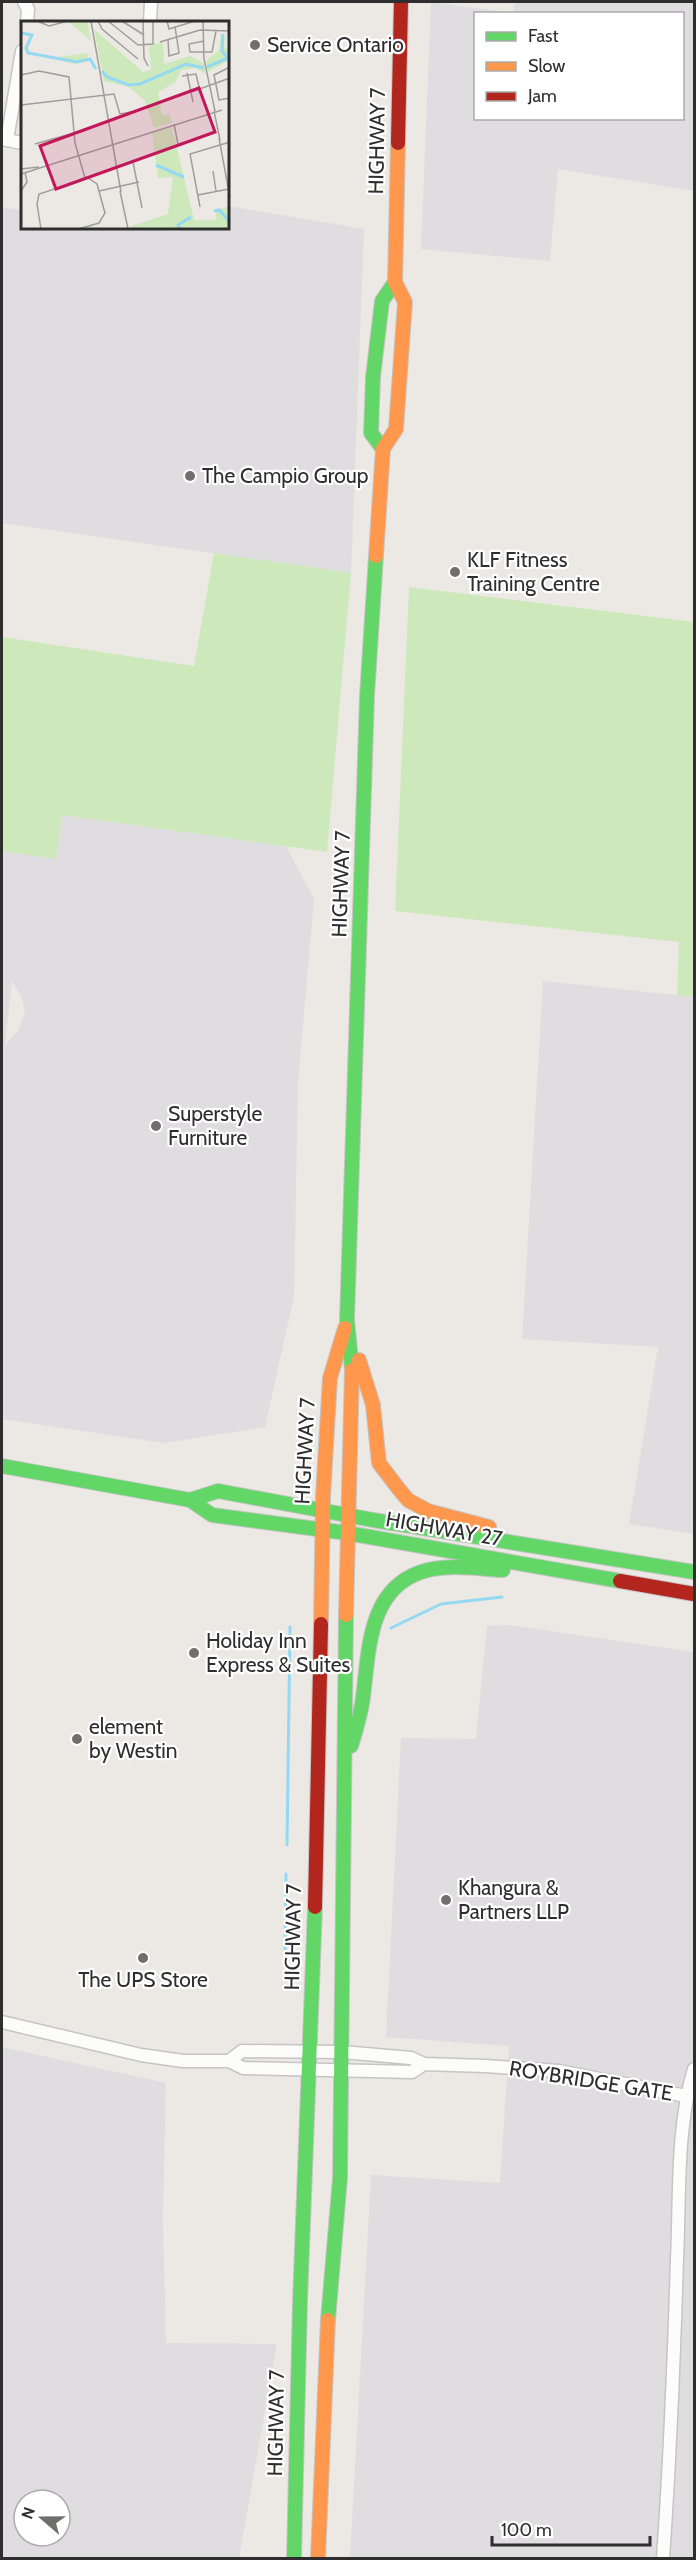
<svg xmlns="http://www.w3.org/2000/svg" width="696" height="2560" viewBox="0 0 696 2560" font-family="Cabin,sans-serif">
<rect width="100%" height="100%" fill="#ece8e4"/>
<path fill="#dfdddf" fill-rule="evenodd" d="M 431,2 L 512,13 L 476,14 L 476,118 L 682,118 L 682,14 L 514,13 L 515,2 L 694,2 L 694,191 L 558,169 L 550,261 L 421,249 Z
M 228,206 L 364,229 L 351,573 L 2,523 L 2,207 L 22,210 L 22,228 L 147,228 L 179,232 L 179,228 L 228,228 Z
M 62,815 L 286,846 L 314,899 L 298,1083 L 294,1296 L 265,1427 L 164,1443 L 2,1419 L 2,851 L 56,858 ZM 12,981 L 22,998 L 25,1012 L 18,1031 L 5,1045 Z
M 543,981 L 694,997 L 694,1534 L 629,1524 L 658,1347 L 522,1339 Z
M 509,1625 L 694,1652 L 694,2558 L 350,2558 L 371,2175 L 500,2183 L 509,2046 L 386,2037 L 401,1738 L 476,1739 L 487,1626 Z
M 2,2047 L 166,2083 L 163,2218 L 166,2343 L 277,2344 L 239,2558 L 2,2558 ZM 24,2500 L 60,2500 L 60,2536 L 24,2536 Z"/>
<path fill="#cde9bb" d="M 214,553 L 351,573 L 327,852 L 62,815 L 56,859 L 2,851 L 2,637 L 194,666 Z
M 409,587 L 694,622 L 694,997 L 677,995 L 679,942 L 395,911 Z"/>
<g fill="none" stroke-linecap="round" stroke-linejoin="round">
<path stroke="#94d9f1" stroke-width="3" d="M 391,1628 L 441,1604 L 502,1597
M 287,1845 L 290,1627
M 285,1952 L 286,1874"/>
<defs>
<path id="street" d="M 24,2 L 28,9 L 27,22
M 150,22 L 151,2
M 2,139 L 22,143
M 7,140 L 22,51
M 2,2022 L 141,2055 L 183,2061 L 229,2061 L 243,2068 L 412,2072 L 424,2064
M 229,2061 L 242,2051 L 342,2052 L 411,2058 L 424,2064 L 485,2066 L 559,2071 L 686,2096
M 663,2558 C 670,2459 674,2359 677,2259 C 680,2196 676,2129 694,2069"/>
<path id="fast" d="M 383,449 L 371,433 L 373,377 L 382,301 L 395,282
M 352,1370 L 347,1320 L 367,696 L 376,556
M 2,1466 L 190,1500 L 212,1515 L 347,1533 L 620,1581
M 190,1500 L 218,1491 L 373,1520 L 694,1572
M 351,1746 C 356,1730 361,1714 363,1697 C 369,1651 368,1590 421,1572 C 446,1563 477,1569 503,1570
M 328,2320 L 340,2178 L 346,1615
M 294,2558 L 300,2301 L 315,1907"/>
<path id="slow" d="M 376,556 L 383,449 L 396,429 L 405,302 L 395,282 L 398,143
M 359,1360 L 373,1405 L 379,1463 L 398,1488 L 408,1500 L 428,1511 L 489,1527
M 346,1615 L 352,1370
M 321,1624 L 323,1497 L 330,1378 L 345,1328
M 318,2558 L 328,2320"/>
<path id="jam" d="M 398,143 L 401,2
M 620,1581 L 694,1594
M 315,1907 L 321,1624"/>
</defs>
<use href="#street" stroke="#c6c4c5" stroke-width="15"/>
<use href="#fast" stroke="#c6c5c4" stroke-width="16"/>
<use href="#slow" stroke="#c6c5c4" stroke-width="16"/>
<use href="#jam" stroke="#c6c5c4" stroke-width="16"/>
<use href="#street" stroke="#fcfcfb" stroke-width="12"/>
<use href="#fast" stroke="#63d668" stroke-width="14"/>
<use href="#slow" stroke="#ff974d" stroke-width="14"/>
<use href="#jam" stroke="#b3261e" stroke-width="14"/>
</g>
<g fill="#706f6e" stroke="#fff" stroke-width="2">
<circle cx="255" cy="45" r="6"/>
<circle cx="190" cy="476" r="6"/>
<circle cx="455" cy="572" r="6"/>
<circle cx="156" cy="1126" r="6"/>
<circle cx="194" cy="1653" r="6"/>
<circle cx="77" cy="1739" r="6"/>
<circle cx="446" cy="1900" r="6"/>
<circle cx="143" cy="1958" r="6"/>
</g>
<g text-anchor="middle" stroke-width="4.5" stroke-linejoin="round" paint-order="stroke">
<g font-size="21" fill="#2e2e2e" stroke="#fff" text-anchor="start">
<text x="267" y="52">Service Ontario</text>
<text x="202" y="483">The Campio Group</text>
<text x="467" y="567">KLF Fitness<tspan x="467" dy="24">Training Centre</tspan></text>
<text x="168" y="1121">Superstyle<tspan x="168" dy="24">Furniture</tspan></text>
<text x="206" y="1648">Holiday Inn<tspan x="206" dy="24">Express &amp; Suites</tspan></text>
<text x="89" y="1734">element<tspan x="89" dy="24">by Westin</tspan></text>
<text x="458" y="1895">Khangura &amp;<tspan x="458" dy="24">Partners LLP</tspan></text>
<text x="143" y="1987" text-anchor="middle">The UPS Store</text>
</g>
<g font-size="21" fill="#2e2e2e" stroke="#fff">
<text transform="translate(377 141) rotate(-89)" y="7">HIGHWAY 7</text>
<text transform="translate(341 884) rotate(-88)" y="7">HIGHWAY 7</text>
<text transform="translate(305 1451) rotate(-87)" y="7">HIGHWAY 7</text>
<text transform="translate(444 1529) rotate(10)" y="7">HIGHWAY 27</text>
<text transform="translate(293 1937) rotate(-89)" y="7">HIGHWAY 7</text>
<text transform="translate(591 2081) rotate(9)" y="7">ROYBRIDGE GATE</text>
<text transform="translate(276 2423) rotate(-89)" y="7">HIGHWAY 7</text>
</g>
</g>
<g transform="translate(21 21)">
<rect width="208" height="208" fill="#ece8e4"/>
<path d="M 66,0 L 70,20 L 48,1 ZM 73,8 L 122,51 L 130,49 L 128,24 L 138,22 L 142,21 L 143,43 L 169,35 L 182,42 L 185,53 L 175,47 L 160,49 L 155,61 L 137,71 L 141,94 L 149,93 L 151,102 L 133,107 L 124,80 L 108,66 L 83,60 ZM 200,12 L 204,17 L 203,26 L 208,28 L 208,39 L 187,51 L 185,40 L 198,29 ZM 67,32 L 66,37 L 53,43 L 30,37 ZM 151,106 L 173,199 L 195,199 L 195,189 L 208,185 L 208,208 L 111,208 L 111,205 L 147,193 L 152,156 L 137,157 L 131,112 Z" fill="#cde9bb"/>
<path fill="none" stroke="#94d9f1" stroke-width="3" d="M 0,12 L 11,14 L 5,27 L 7,32 L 56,41 L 69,38 L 75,48M 202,13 L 201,30 L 206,36M 186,46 L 209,36M 81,50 L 86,56 L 108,64 L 119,63 L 165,43 L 183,47M 135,144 L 163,156M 193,190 L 198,189 L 209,201M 158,208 L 157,204 L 170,196"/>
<path fill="none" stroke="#a09e9b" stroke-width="1.5" d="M 16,0 L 28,5 L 47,0M 70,0 L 100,171M 77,0 L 81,8 L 117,38M 87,0 L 117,24 L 132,23 L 132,0M 101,0 L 123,14M 122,0 L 123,37 L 127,45M 146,0 L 148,8 L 174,0M 182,0 L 183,38 L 194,90M 147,19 L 148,35 L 158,32 L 154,6M 183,20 L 168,23 L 169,31 L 191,31 L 195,10M 139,21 L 179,9 L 209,10M 209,46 L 193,54 L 198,79 L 209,77M 166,52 L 172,81M 0,54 L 18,50 L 48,56 L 54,122 L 64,157M 161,55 L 175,53 L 178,66M 170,71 L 209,57M 0,84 L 93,73 L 99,93 L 115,90M 193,90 L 199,119M 153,103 L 157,123M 198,117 L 209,177M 14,123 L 53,112M 112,141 L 121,187M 0,148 L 18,146M 192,150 L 195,170M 0,153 L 201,89M 0,170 L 6,161 L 4,151M 78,170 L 118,161M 99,170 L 107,208M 177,174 L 208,168M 179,186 L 169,133 L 209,121M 20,208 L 16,183 L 18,173 L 67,157 L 76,163 L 84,192 L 78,202 L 57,208"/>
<path fill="#c2185b" fill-opacity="0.15" stroke="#c2185b" stroke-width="3" d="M 178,67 L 194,111 L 35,168 L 19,125 Z"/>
<rect width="208" height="208" fill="none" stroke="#2e2e2e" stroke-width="3"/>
</g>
<rect width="696" height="2560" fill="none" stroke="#2e2e2e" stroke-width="6"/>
<rect x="474" y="12" width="210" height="108" fill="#ffffff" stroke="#ababab" stroke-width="1.5"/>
<rect x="486" y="32" width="30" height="9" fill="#63d668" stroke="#ababab" stroke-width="1.5"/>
<text x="528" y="42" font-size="18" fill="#2e2e2e">Fast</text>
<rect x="486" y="62" width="30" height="9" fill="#ff974d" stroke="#ababab" stroke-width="1.5"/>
<text x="528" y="72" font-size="18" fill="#2e2e2e">Slow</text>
<rect x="486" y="92" width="30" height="9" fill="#b3261e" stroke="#ababab" stroke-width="1.5"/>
<text x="528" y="102" font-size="18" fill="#2e2e2e">Jam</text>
<g transform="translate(42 2518) rotate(290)"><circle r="28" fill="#ffffff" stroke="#ababab" stroke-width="1.5"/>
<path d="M0-4.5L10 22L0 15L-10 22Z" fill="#706f6e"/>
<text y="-9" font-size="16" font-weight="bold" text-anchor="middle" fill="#2e2e2e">N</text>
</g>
<path d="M492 2536v9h158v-9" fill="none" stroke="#2e2e2e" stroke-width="3"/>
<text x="501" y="2536" font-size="18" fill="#2e2e2e" stroke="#ffffff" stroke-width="4.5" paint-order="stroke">100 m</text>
</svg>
